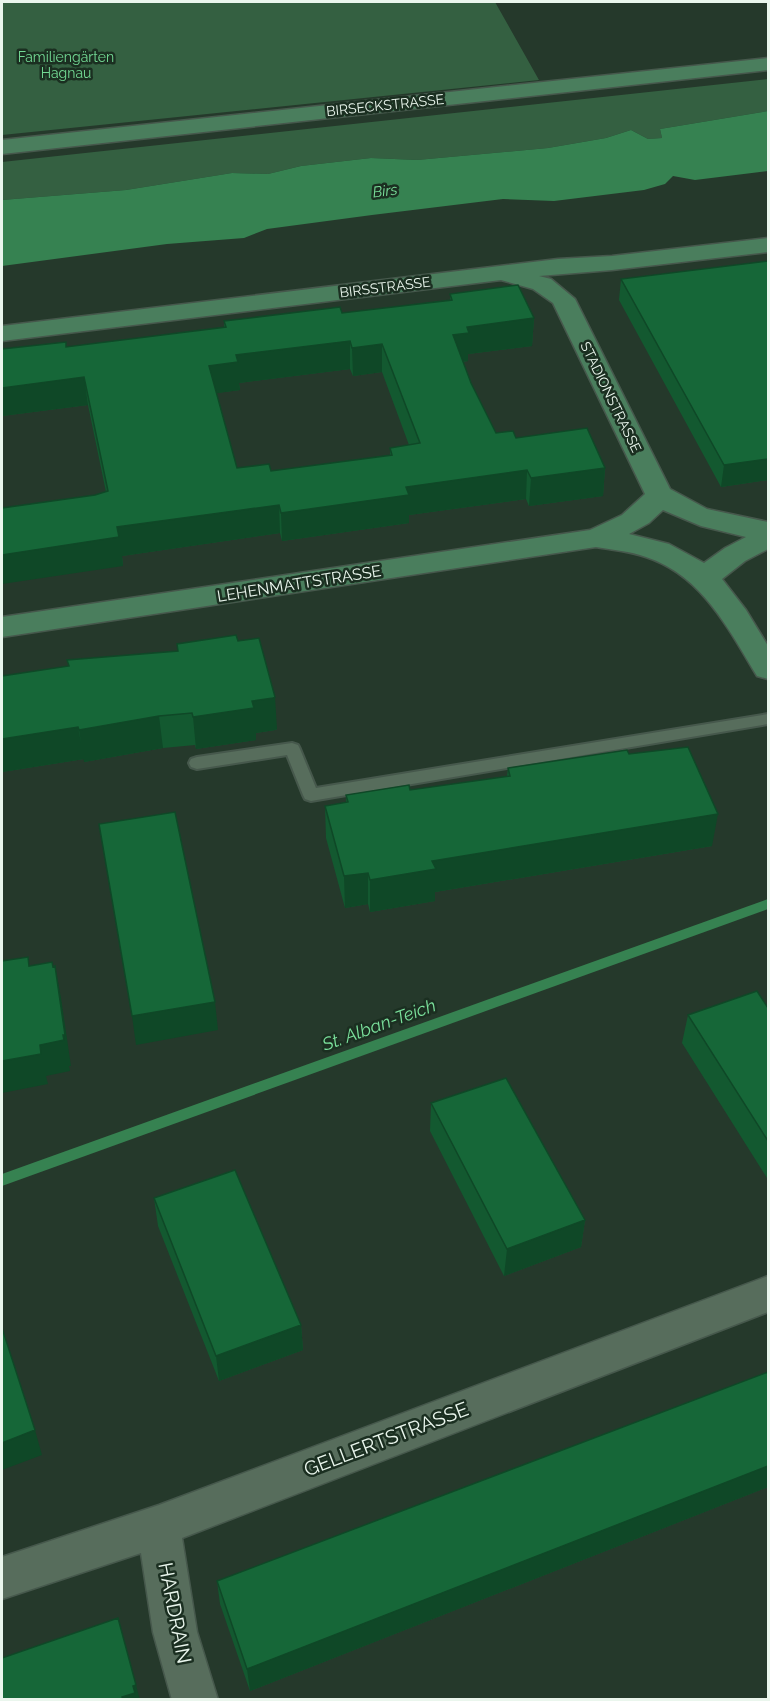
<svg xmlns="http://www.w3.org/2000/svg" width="770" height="1701" viewBox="0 0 770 1701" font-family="Raleway,sans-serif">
<rect width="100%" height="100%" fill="#25392b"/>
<path fill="#346041" d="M 2,2 L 495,2 L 539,80 L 2,135 Z
M 768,79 L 768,111 L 660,129 L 662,138 L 648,139 L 631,130 L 606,138 L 548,148 L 417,160 L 371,158 L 301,166 L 268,174 L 232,173 L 126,190 L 2,200 L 2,162 Z"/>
<path fill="#368251" d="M 768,111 L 768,171 L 695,180 L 673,176 L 665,184 L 644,190 L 554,201 L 503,199 L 372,215 L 267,229 L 244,238 L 167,244 L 2,266 L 2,200 L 126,190 L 232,173 L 268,174 L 301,166 L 371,158 L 417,160 L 548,148 L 606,138 L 631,130 L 648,139 L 662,138 L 660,129 Z"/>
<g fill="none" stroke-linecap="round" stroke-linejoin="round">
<path fill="#368251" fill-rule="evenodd" d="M 768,899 L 768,909 L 2,1186 L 2,1174 Z"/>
<defs>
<path id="lane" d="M 768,714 L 768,724 L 311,801 L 305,799 L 303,795 L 287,755 L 197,769 L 191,767 L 189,763 L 191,759 L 197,757 L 292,743 L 298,745 L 300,749 L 316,788 Z"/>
<path id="street" d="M 768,1276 L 768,1312 L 182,1538 L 197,1632 L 218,1700 L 172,1700 L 153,1632 L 141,1553 L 2,1599 L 2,1557 L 159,1505 Z"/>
<path id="secondary" d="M 768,58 L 768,70 L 2,154 L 2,140 Z
M 768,238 L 768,252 L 612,270 L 539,276 L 551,279 L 575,299 L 670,489 L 707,509 L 768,522 L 768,549 L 745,561 L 722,579 L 746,610 L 768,646 L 768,679 L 757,676 C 729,630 702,575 646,557 C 630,551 613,550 596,547 L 2,637 L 2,617 L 590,530 L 622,515 L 645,494 L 553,303 L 533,289 L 501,280 L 2,341 L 2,326 L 558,259 L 612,256 ZM 663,510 L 701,526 L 746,537 L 725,548 L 704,563 L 669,544 L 629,534 L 649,523 Z"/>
</defs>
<use href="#lane" stroke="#46584c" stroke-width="4"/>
<use href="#street" stroke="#46584c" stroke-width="3"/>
<use href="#secondary" stroke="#46584c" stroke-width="3"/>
<use href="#lane" fill="#576d5c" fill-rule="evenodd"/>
<use href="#street" fill="#576d5c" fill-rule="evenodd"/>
<use href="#secondary" fill="#4a7e5d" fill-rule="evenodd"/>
</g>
<path fill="#135930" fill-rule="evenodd" d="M 768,261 L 768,480 L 721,487 L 619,300 L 621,279 Z
M 450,294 L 534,318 L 532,346 L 468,354 L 468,361 L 463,362 L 471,383 L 496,433 L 516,438 L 605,468 L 603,496 L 529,506 L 526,499 L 409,515 L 409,523 L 282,541 L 280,533 L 122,556 L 123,566 L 95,495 L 106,492 L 88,405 L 2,416 L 2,349 L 66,347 L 224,327 L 224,321 L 342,313 L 450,300 ZM 350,369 L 353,376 L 382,372 L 409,445 L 390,448 L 390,455 L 271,471 L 237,468 L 216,393 L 240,390 L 239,383 Z
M 238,641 L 277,729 L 275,730 L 256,733 L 256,740 L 196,749 L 195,745 L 163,748 L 84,762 L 84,759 L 2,772 L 2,676 L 178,651 L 177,644 Z
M 629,754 L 712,846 L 435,892 L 435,901 L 370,912 L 368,904 L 345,908 L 326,838 L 325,806 L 346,802 L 346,795 L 410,790 L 507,776 L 508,768 Z
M 768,1008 L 768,1177 L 767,1178 L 682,1043 L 688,1015 Z
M 431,1103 L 585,1220 L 581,1247 L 504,1276 L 430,1131 Z
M 154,1198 L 301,1325 L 303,1350 L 219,1381 L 158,1226 Z
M 768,1372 L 768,1487 L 250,1691 L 220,1604 L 217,1581 Z"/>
<path fill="#0f4827" d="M 534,318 L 532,346 L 468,354 L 468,361 L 452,363 L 453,335 L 467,327 Z
M 350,341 L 350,369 L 239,383 L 240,390 L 211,394 L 209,366 L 236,355 Z
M 382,344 L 382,372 L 353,376 L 352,348 Z
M 84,377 L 88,405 L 2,416 L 2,388 Z
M 768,459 L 768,480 L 721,487 L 724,465 Z
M 605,468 L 603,496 L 529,506 L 531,478 Z
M 527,470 L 526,499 L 409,515 L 409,523 L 282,541 L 281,513 L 406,487 Z
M 279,505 L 280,533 L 122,556 L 123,566 L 2,584 L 2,555 L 117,527 Z
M 275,697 L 277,729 L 275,730 L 256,733 L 256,740 L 196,749 L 193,717 L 252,701 Z
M 159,716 L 163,748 L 84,762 L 79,730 Z
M 78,727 L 84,759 L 2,772 L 2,739 Z
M 718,814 L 712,846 L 435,892 L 435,901 L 370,912 L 370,880 L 432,861 Z
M 368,873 L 368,904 L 345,908 L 344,876 Z
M 55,966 L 61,998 L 71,1066 L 69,1066 L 70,1071 L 46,1076 L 48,1084 L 2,1093 L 2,1061 Z
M 215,1002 L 218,1030 L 136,1045 L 132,1016 Z
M 585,1220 L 581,1247 L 504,1276 L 507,1249 Z
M 301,1325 L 303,1350 L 219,1381 L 216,1356 Z
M 35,1430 L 42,1455 L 2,1470 L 2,1443 Z
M 768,1466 L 768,1487 L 250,1691 L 247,1669 Z
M 136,1685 L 140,1700 L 123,1700 L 122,1697 L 133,1686 Z"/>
<path fill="#166738" stroke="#0f4827" stroke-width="1.5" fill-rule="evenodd" d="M 768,261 L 768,459 L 724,465 L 621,279 Z
M 518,285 L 534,318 L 467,327 L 469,333 L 453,335 L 471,383 L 496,433 L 513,431 L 516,438 L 587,428 L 605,468 L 531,478 L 527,470 L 406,487 L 409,495 L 281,513 L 279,505 L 117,527 L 119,537 L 2,555 L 2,508 L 95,495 L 108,491 L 84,377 L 2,388 L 2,349 L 66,342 L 66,347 L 226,327 L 224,321 L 340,307 L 342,313 L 452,300 L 450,294 ZM 350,341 L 352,348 L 382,344 L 420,443 L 390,448 L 392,455 L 271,471 L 269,464 L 237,468 L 209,366 L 238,362 L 236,355 Z
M 236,635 L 238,641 L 259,638 L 275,697 L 273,698 L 252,701 L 254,708 L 193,717 L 192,713 L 159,716 L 79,730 L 78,727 L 2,739 L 2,676 L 69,666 L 67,660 L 178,651 L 177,644 Z
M 688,747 L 718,814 L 432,861 L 436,869 L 370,880 L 368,873 L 344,876 L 325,806 L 348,802 L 346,795 L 409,785 L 410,790 L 510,776 L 508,768 L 627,750 L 629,754 Z
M 175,812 L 215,1002 L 132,1016 L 99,824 Z
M 28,957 L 29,966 L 52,962 L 53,967 L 55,966 L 65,1035 L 63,1035 L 64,1040 L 40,1045 L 41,1054 L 2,1061 L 2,961 Z
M 757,991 L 768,1008 L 768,1141 L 688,1015 Z
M 506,1078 L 585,1220 L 507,1249 L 431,1103 Z
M 235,1170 L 301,1325 L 216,1356 L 154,1198 Z
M 2,1328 L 35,1430 L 2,1443 Z
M 768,1372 L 768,1466 L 247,1669 L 217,1581 Z
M 118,1618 L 136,1685 L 133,1686 L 135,1693 L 122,1697 L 123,1700 L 2,1700 L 2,1658 Z"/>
<g text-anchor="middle" stroke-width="5" stroke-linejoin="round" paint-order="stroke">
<g font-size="14" fill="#73d994" stroke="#1b2f21">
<text x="66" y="62">Familiengärten<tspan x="66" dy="16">Hagnau</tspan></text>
</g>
<g font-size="14" fill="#eaf6ed" stroke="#1b2f21">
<text transform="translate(385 105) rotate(-6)" y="5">BIRSECKSTRASSE</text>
<text transform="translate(385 287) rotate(-7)" y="5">BIRSSTRASSE</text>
<text transform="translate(611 397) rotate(64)" y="5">STADIONSTRASSE</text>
</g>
<g font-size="15" font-style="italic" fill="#7be19c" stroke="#1b2f21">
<text transform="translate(385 191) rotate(-7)" y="5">Birs</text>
</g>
<g font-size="16" fill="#eaf6ed" stroke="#1b2f21">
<text transform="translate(299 583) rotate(-9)" y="6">LEHENMATTSTRASSE</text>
</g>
<g font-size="18" font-style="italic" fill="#7be19c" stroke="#1b2f21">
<text transform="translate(379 1025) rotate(-20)" y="6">St. Alban-Teich</text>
</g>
<g font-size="20" fill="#eaf6ed" stroke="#1b2f21">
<text transform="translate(386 1439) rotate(-21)" y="7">GELLERTSTRASSE</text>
<text transform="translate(175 1613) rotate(79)" y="7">HARDRAIN</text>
</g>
</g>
<rect width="770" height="1701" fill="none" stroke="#eaf6ed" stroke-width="6"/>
</svg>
